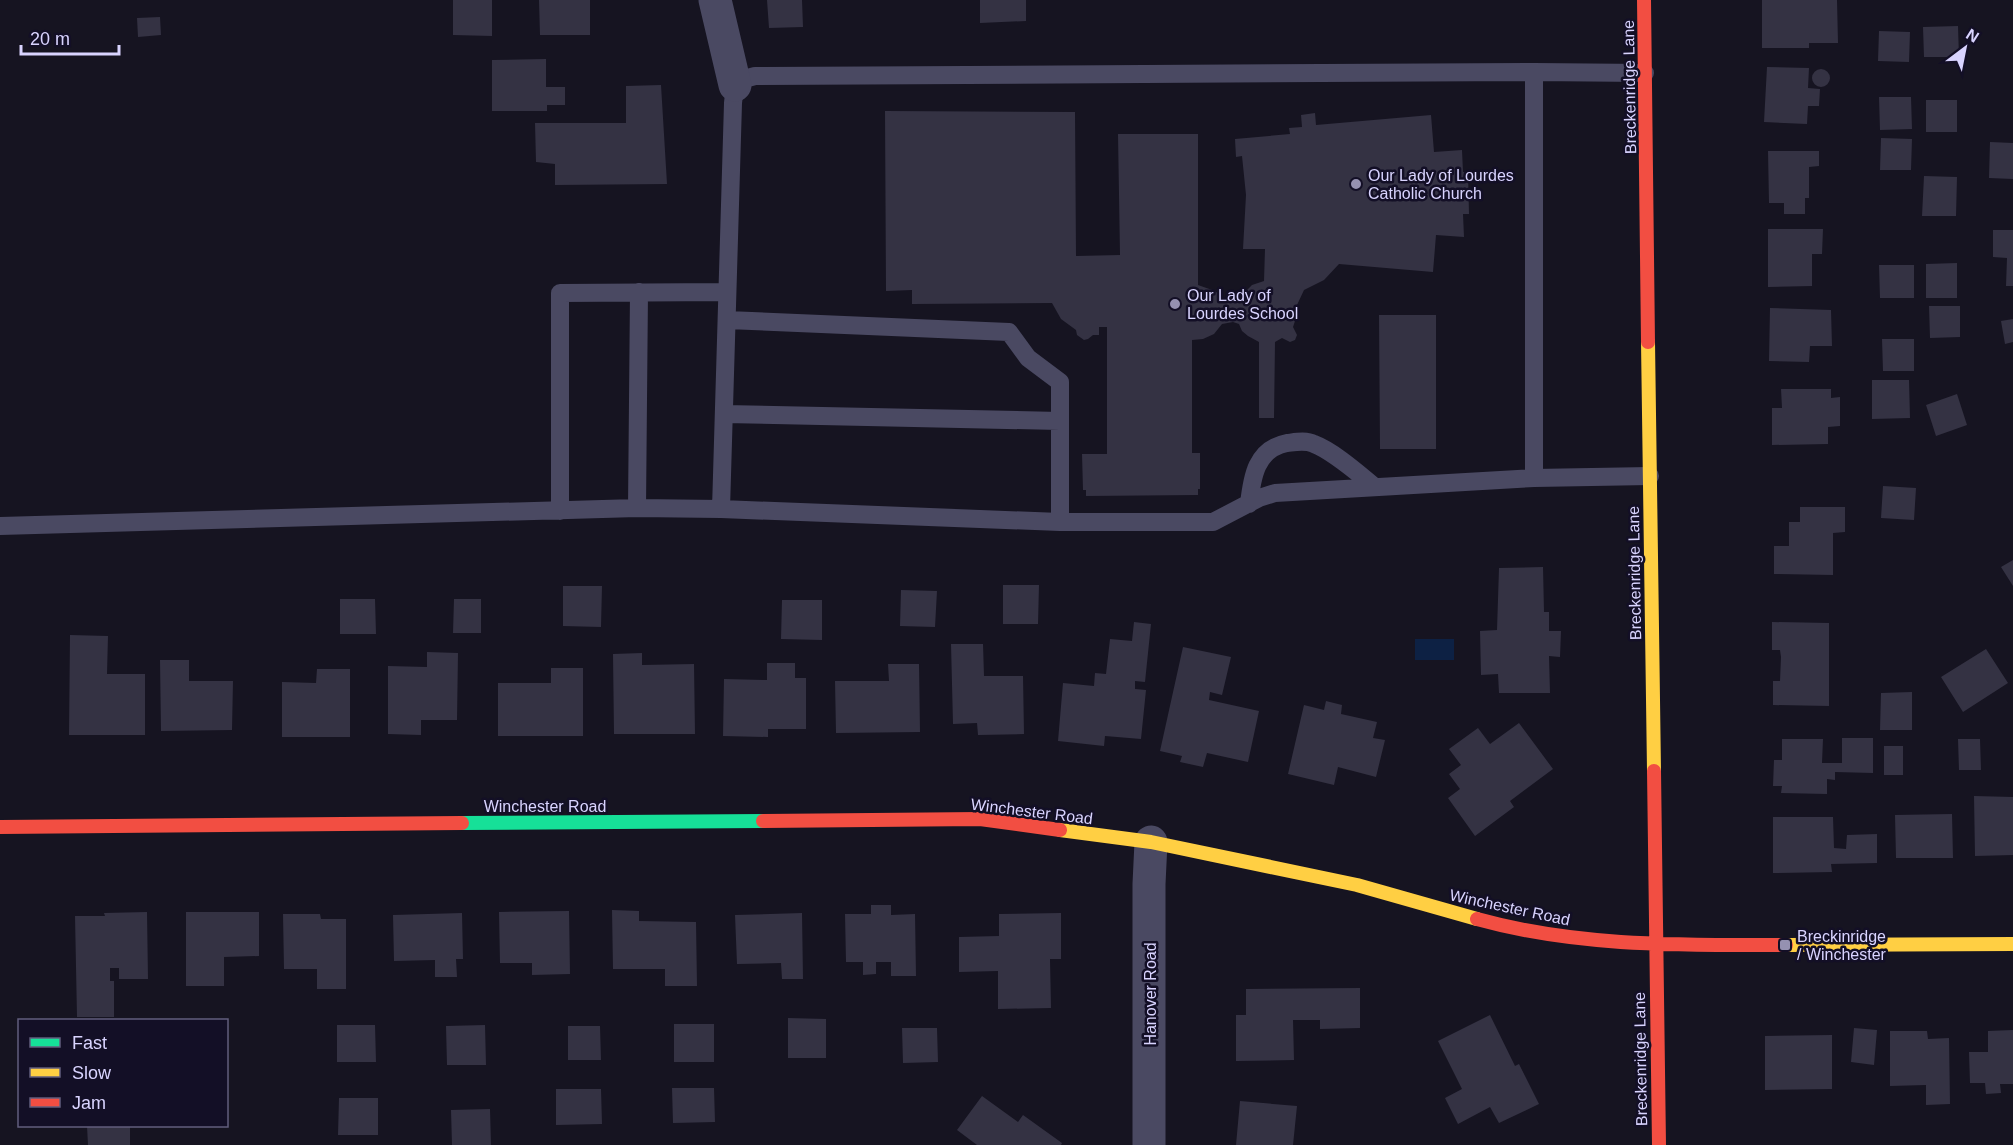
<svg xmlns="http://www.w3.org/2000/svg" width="2013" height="1145" viewBox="0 0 2013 1145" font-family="Helvetica,sans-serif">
<rect width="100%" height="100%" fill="#161421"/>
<path fill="#0d2144" d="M 1415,639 L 1454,639 L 1454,660 L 1415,660 Z"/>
<path fill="#343243" d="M 453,0 L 492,0 L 492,36 L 453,35 Z
M 539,0 L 590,0 L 590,35 L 540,35 Z
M 767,0 L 802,0 L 803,27 L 769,28 Z
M 980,0 L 1026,0 L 1026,21 L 980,23 Z
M 1762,0 L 1837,0 L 1838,43 L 1809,43 L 1809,48 L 1762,48 Z
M 160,17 L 161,35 L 138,37 L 137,18 Z
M 1958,26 L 1959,57 L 1924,57 L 1923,27 Z
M 1879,31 L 1910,32 L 1909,62 L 1878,61 Z
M 546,59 L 546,87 L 565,87 L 565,105 L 547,105 L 547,111 L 492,111 L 492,60 Z
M 1767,67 L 1809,68 L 1808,88 L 1820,89 L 1819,106 L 1808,106 L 1807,124 L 1764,122 Z
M1812 78a9 9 0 1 1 18 0a9 9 0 1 1-18 0Z
M 661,85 L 667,184 L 555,185 L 555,164 L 536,162 L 535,123 L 626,123 L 626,86 Z
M 1879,97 L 1911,97 L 1912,129 L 1880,130 Z
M 1926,100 L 1957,100 L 1957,132 L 1926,132 Z
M 885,111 L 1075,112 L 1076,256 L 1120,255 L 1118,134 L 1198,134 L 1198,285 L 1215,291 L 1224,299 L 1231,301 L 1238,299 L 1252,285 L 1264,281 L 1265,249 L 1243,249 L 1246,195 L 1242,156 L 1236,157 L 1235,139 L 1290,134 L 1289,128 L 1302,127 L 1301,115 L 1315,113 L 1316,125 L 1431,115 L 1434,152 L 1462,150 L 1463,172 L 1468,172 L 1469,214 L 1463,214 L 1464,237 L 1436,235 L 1433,272 L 1339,264 L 1324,280 L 1304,290 L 1297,305 L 1298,312 L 1293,327 L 1297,335 L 1295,340 L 1290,342 L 1282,338 L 1275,342 L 1274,418 L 1259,418 L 1259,342 L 1248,336 L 1242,331 L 1239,324 L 1233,322 L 1222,324 L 1214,334 L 1203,339 L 1192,340 L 1192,453 L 1200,453 L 1200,489 L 1198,489 L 1198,495 L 1086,496 L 1086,490 L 1083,490 L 1082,454 L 1107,454 L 1107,327 L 1099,327 L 1099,335 L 1093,335 L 1088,339 L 1084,340 L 1077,335 L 1076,330 L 1061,319 L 1052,303 L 912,304 L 912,290 L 886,291 Z
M 1881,138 L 1912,139 L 1911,170 L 1880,170 Z
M 1990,142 L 2013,143 L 2013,179 L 1989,178 Z
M 1768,151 L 1819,151 L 1819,166 L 1809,167 L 1809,198 L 1805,198 L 1805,214 L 1784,214 L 1784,203 L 1769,203 Z
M 1924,176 L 1957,177 L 1956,216 L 1922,216 Z
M 1768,229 L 1823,229 L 1822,254 L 1812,254 L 1812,286 L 1768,287 Z
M 1993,230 L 2013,230 L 2013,286 L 2006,286 L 2007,258 L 1993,257 Z
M 1957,263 L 1957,298 L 1926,298 L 1926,264 Z
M 1879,265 L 1914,265 L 1914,298 L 1880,298 Z
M 1929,306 L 1960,306 L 1960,337 L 1930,338 Z
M 1770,308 L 1831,310 L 1832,346 L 1810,346 L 1809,362 L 1769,361 Z
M 1379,315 L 1436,315 L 1436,449 L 1380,449 Z
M 2013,319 L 2013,342 L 2005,344 L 2001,321 Z
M 1882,339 L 1914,339 L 1914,371 L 1883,371 Z
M 1872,380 L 1909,380 L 1910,418 L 1872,419 Z
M 1781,389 L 1831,389 L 1831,398 L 1840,397 L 1840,426 L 1828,427 L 1828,444 L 1772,445 L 1772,408 L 1782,408 Z
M 1957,394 L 1967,425 L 1936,436 L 1926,405 Z
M 1883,486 L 1916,488 L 1914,520 L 1881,518 Z
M 1800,507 L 1845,507 L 1845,532 L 1833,533 L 1833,575 L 1774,574 L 1774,546 L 1789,546 L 1789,522 L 1800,522 Z
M 2013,560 L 2013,586 L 2001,567 Z
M 1543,567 L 1544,612 L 1549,612 L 1549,631 L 1561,631 L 1560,657 L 1549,656 L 1550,693 L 1499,693 L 1498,674 L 1481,675 L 1480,631 L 1497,630 L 1499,568 Z
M 1003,585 L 1039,585 L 1038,624 L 1003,624 Z
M 563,586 L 602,586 L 601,627 L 563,626 Z
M 901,590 L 937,591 L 935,627 L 900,626 Z
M 340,599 L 375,599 L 376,634 L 340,634 Z
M 454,599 L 481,599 L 481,633 L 453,633 Z
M 782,600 L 822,600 L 822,640 L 781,639 Z
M 1134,622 L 1151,624 L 1145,682 L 1135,681 L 1135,689 L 1146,690 L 1141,739 L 1105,736 L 1104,746 L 1058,741 L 1063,683 L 1094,686 L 1095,673 L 1106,674 L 1110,639 L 1132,641 Z
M 1772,622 L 1829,623 L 1829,706 L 1773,705 L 1773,681 L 1780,681 L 1781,657 L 1780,650 L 1772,650 Z
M 70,635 L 108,636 L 107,674 L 145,674 L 145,735 L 69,735 Z
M 951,644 L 983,644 L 984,676 L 1023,676 L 1024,734 L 978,735 L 977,723 L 953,724 Z
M 1183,647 L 1231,657 L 1222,695 L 1210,692 L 1209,700 L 1259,711 L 1248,762 L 1207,753 L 1203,767 L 1180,762 L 1182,756 L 1160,751 Z
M 1986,649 L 2008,683 L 1963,712 L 1941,677 Z
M 427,652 L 458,653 L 457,720 L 421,720 L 421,735 L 388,734 L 388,666 L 427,667 Z
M 642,653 L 642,665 L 694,664 L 695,734 L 614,734 L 613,654 Z
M 160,660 L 189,660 L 189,681 L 233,681 L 232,730 L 161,731 Z
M 767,663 L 795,663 L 795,678 L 806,678 L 806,729 L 768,729 L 768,737 L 723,736 L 724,679 L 767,680 Z
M 888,664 L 919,664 L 920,732 L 836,733 L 835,681 L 889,681 Z
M 551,668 L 583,668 L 583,736 L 498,736 L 498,683 L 551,683 Z
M 317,669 L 350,669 L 350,737 L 282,737 L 282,682 L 316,683 Z
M 1912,692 L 1912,730 L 1880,730 L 1881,693 Z
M 1326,701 L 1342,705 L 1341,714 L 1377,722 L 1373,738 L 1385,740 L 1376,777 L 1338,767 L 1334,785 L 1288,774 L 1304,705 L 1324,710 Z
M 1519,723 L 1553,769 L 1510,801 L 1514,807 L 1475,836 L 1448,798 L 1460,789 L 1449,774 L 1461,765 L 1449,749 L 1478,728 L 1490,744 Z
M 1842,738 L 1873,738 L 1873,773 L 1835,772 L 1835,780 L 1827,779 L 1827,794 L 1781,793 L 1782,786 L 1773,786 L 1774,760 L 1782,760 L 1782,739 L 1823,739 L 1822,763 L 1842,763 Z
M 1958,739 L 1980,739 L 1981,770 L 1959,770 Z
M 1884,746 L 1903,746 L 1903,775 L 1884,775 Z
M 1974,796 L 2013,797 L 2013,855 L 1975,856 Z
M 1952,814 L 1953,858 L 1896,858 L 1895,815 Z
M 1773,817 L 1833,817 L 1834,848 L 1846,849 L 1847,835 L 1877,834 L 1877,863 L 1831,864 L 1832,872 L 1773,873 Z
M 871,905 L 891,905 L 891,915 L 915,914 L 916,976 L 891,976 L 891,962 L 876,962 L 876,974 L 863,975 L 863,962 L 846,962 L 845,914 L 871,914 Z
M 612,910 L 639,911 L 639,921 L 696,922 L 697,986 L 665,986 L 665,969 L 613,969 Z
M 569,911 L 570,974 L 532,975 L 532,963 L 500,963 L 499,912 Z
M 147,912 L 148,979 L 119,979 L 119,968 L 110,968 L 110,981 L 114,981 L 114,1017 L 77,1017 L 75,916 L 105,916 L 104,913 Z
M 186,912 L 259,912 L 259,956 L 224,957 L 224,986 L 186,986 Z
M 462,913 L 463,959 L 456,959 L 457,977 L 435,977 L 435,960 L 394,961 L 393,915 Z
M 802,913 L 803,979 L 782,979 L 781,963 L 737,964 L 735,915 Z
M 1061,913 L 1061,959 L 1050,959 L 1051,1008 L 998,1009 L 998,971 L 959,972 L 959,937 L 999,936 L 999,914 Z
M 283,914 L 320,914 L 321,919 L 346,919 L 346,989 L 317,989 L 317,969 L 284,969 Z
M 1360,988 L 1360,1028 L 1320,1029 L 1320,1020 L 1293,1020 L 1294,1060 L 1236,1061 L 1236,1015 L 1246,1015 L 1246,989 Z
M 1490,1015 L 1515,1066 L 1519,1064 L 1539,1104 L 1499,1123 L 1490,1107 L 1458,1124 L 1445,1098 L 1462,1089 L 1438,1041 Z
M 788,1018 L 826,1019 L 826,1058 L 788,1058 Z
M 674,1024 L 714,1024 L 714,1062 L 674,1062 Z
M 337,1025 L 375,1025 L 376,1062 L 337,1062 Z
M 485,1025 L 486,1065 L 447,1065 L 446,1026 Z
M 568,1026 L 600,1026 L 601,1060 L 568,1060 Z
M 902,1028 L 937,1028 L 938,1062 L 903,1063 Z
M 1854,1028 L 1877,1030 L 1874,1065 L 1851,1062 Z
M 2013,1030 L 2013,1084 L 2000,1084 L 2001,1093 L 1986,1094 L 1985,1083 L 1970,1083 L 1969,1052 L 1988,1052 L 1988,1031 Z
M 1890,1031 L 1927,1031 L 1928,1039 L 1949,1038 L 1950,1104 L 1926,1105 L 1926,1085 L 1890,1086 Z
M 1832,1035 L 1832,1089 L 1765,1090 L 1765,1036 Z
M 672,1088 L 714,1088 L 715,1122 L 673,1123 Z
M 556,1089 L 601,1089 L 602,1124 L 556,1125 Z
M 982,1096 L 1018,1122 L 1023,1115 L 1062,1143 L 1061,1145 L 977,1145 L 957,1130 Z
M 339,1098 L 378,1098 L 378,1135 L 338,1135 Z
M 1240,1101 L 1297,1106 L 1293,1145 L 1236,1145 Z
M 490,1109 L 491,1145 L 452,1145 L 451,1110 Z
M 87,1126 L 130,1126 L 130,1145 L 88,1145 Z"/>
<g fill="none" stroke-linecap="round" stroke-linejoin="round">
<path stroke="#4a4962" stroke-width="18" d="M 727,320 L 1009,332 L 1028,358 L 1060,382 L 1060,522
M 724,414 L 1060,421
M 1534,478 L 1534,72
M 1249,504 C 1252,477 1256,449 1287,443 C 1296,442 1306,440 1314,444 C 1333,451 1359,474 1375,487
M 637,508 L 639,292
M 721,509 L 733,103 L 735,85 L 744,79 L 755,76 L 1534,72 L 1645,73
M 560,511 L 560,293 L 727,292
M 0,526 L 637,508 L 721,509 L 1060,522 L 1213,522 L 1259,498 L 1275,493 L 1534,478 L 1650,476"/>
<path stroke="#4a4962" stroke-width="33" d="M 715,0 L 735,85
M 1149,1145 L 1149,884 L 1151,842"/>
<path stroke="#16e098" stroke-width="14" d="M 462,823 L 763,821"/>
<path stroke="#ffcf43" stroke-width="14" d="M 1648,342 L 1654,771
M 1060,830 L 1151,842 L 1357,885 L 1477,919
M 1786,945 L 2013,944"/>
<path stroke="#f24e42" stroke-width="14" d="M 1644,0 L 1648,342
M 1654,771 L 1659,1145
M 763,821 L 980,819 L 1060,830
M 0,827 L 462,823
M 1477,919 C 1578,947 1682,945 1786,945"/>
</g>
<g fill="#9591b1" stroke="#130f26" stroke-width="2">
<circle cx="1356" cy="184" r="6"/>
<circle cx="1175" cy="304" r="6"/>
<rect x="1779" y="939" width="12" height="12" rx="3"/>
</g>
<g text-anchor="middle" stroke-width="5" stroke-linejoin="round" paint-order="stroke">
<g font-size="16" fill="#d9d4ff" stroke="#130f26">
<text transform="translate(1629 87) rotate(-91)" y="6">Breckenridge Lane</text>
<text transform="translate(1634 573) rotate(-91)" y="6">Breckenridge Lane</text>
<text x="545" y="812">Winchester Road</text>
<text transform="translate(1032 811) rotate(7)" y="6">Winchester Road</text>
<text transform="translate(1510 907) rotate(12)" y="6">Winchester Road</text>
<text transform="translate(1150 994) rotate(-90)" y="6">Hanover Road</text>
<text transform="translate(1640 1059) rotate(-91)" y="6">Breckenridge Lane</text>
</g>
<g font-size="16" fill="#d9d4ff" stroke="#130f26" text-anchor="start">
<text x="1368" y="181">Our Lady of Lourdes<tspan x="1368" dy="18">Catholic Church</tspan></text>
<text x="1187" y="301">Our Lady of<tspan x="1187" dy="18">Lourdes School</tspan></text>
<text x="1797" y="942">Breckinridge<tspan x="1797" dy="18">/ Winchester</tspan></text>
</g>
</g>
<rect x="18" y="1019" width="210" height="108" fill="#130f26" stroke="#625e7d" stroke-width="1.5"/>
<rect x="30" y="1038" width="30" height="9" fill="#16e098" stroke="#625e7d" stroke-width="1.5"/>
<text x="72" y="1049" font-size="18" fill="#d9d4ff">Fast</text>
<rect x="30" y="1068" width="30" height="9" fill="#ffcf43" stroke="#625e7d" stroke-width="1.5"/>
<text x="72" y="1079" font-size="18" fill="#d9d4ff">Slow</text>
<rect x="30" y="1098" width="30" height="9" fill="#f24e42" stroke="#625e7d" stroke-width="1.5"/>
<text x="72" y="1109" font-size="18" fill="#d9d4ff">Jam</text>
<g transform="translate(1965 48) rotate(32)" stroke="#130f26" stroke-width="4.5" paint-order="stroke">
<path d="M0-4.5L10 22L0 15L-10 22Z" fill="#d9d4ff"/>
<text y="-9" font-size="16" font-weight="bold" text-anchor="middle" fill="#d9d4ff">N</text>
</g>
<path d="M21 45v9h98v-9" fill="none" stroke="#d9d4ff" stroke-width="3"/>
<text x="30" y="45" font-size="18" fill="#d9d4ff" stroke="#130f26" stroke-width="4.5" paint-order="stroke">20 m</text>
</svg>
